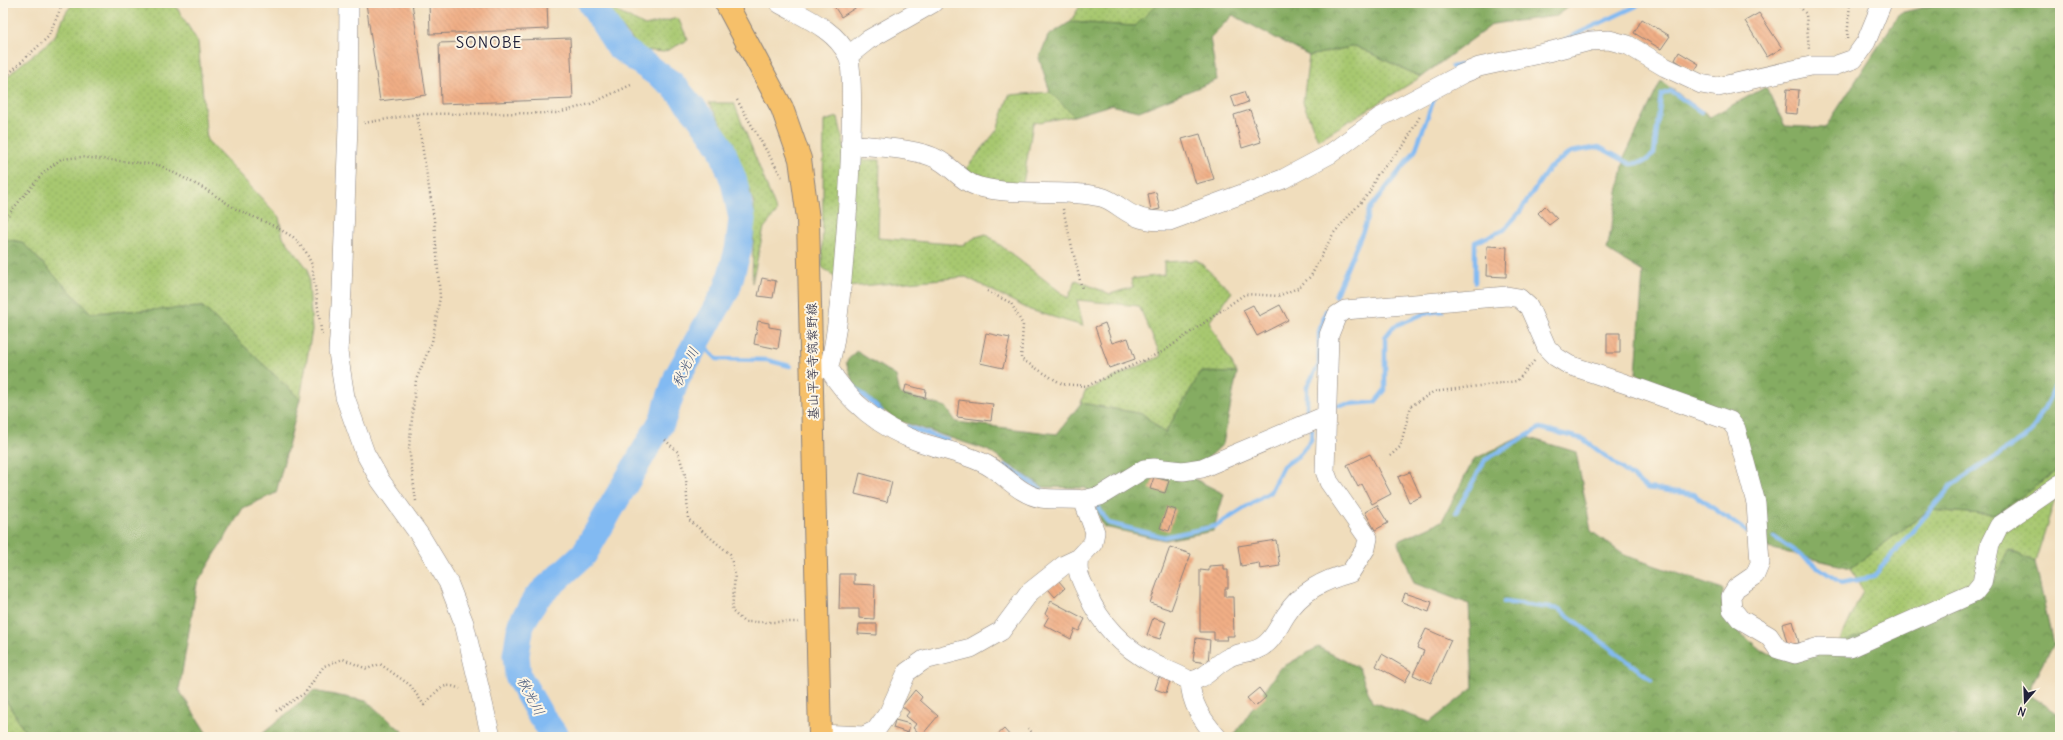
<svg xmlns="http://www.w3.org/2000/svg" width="2063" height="740" viewBox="0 0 2063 740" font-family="Delius,'Klee One',sans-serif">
<defs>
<pattern id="grass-dots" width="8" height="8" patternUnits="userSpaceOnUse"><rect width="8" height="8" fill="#a7c870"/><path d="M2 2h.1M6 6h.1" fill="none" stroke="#8fac62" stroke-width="1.8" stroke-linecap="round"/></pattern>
<pattern id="forest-crowns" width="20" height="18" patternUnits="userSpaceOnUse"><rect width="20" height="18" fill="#85ac62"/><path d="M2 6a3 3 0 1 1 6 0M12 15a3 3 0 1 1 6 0" fill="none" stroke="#6c8c52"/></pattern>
<pattern id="building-back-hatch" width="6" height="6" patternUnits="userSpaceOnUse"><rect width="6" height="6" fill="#f0ae85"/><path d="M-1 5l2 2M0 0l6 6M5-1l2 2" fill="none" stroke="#ce9574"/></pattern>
</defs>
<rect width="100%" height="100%" fill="#fcf5e5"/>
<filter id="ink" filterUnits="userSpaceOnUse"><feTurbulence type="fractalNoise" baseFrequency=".025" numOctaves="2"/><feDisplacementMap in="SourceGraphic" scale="8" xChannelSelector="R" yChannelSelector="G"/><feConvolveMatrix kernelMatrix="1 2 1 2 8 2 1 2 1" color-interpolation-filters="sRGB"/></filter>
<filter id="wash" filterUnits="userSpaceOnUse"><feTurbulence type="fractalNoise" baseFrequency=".012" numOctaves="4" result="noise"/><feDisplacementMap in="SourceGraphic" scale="16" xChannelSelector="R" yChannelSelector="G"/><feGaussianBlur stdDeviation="0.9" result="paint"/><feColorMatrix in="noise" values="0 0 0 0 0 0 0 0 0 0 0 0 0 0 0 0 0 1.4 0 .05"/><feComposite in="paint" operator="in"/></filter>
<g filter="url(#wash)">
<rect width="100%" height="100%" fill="#f0ddbc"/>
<path fill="url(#grass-dots)" stroke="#647556" d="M 75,3 L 174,3 L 198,42 L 207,140 L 279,217 L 283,237 L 308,269 L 312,330 L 300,399 L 203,307 L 91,313 L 22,242 L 3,239 L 3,83 C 16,64 37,55 52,39 C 62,29 62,11 75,3 Z
M 1082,3 L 1158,3 L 1135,26 L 1070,22 Z
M 604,5 L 645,26 L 678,18 L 688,40 L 664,52 L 641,50 Z
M 1355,46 L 1421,77 L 1318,140 L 1303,102 L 1309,56 Z
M 1050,92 L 1074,116 L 1033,123 L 1023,184 L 988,184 L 966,169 L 997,130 L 1009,95 Z
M 709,103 L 734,103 L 777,212 L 764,228 L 752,283 L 754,204 L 734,145 Z
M 838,117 L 847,159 L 880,160 L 878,238 L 963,245 L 976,237 L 986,234 L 1068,298 L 1076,280 L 1110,294 L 1133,287 L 1131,279 L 1164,275 L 1164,262 L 1197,260 L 1232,292 L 1209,322 L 1237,373 L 1201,372 L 1165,433 L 1143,414 L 1081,403 L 1085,391 L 1161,356 L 1139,306 L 1077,300 L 1083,326 L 1030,310 L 966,277 L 848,287 L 822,267 L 824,121 Z
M 2060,468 L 2060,483 L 2035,562 L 2009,550 L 1995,582 L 1838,645 L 1863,591 L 1851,568 L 1929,510 L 1996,515 Z
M 3,695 L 28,737 L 3,737 Z"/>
<path fill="url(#forest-crowns)" stroke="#54674e" d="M 1158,3 L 1572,3 L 1557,16 L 1493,24 L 1421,77 L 1355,46 L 1309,56 L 1233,15 L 1210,38 L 1217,80 L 1139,111 L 1110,105 L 1074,116 L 1050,92 L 1039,58 L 1048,36 L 1070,22 L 1135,26 Z
M 1941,3 L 2060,3 L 2060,468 L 1996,515 L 1929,510 L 1851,568 L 1768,548 L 1737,416 L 1636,374 L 1643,272 L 1607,250 L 1625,156 L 1661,81 L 1710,117 L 1766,87 L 1785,126 L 1825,128 L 1900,13 Z
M 3,239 L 22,242 L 91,313 L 203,307 L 300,399 L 276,493 L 243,508 L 197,584 L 179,690 L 209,737 L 28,737 L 3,695 Z
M 856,351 L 896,376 L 900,394 L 946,407 L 956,422 L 1057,434 L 1081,403 L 1143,414 L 1165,433 L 1201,372 L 1237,373 L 1223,444 L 1189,476 L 1224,494 L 1213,531 L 1165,540 L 1104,527 L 1086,488 L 1043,487 L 987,450 L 894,419 L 854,385 L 846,362 Z
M 1523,436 L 1576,452 L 1591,531 L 1624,555 L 1723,589 L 1722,618 L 1761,650 L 1794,662 L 1994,582 L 2009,550 L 2035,562 L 2053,644 L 2027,693 L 2060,715 L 2060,737 L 1233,737 L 1279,669 L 1318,647 L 1359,668 L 1372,702 L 1430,722 L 1473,688 L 1469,604 L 1414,583 L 1398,541 L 1442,521 L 1474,459 Z
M 314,691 L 366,701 L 409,737 L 247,737 L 261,735 Z"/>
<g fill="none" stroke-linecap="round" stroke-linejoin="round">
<path stroke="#82baf2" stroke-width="4.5" d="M 1566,39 L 1643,3
M 1452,67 L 1462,65
M 1475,282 L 1475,242 L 1504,230 L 1519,213 L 1549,168 L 1571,152 L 1599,147 L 1631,164 L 1644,162 L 1654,154 L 1661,95 L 1671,91 L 1701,112
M 1335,296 L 1365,226 L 1369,210 L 1415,151 L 1434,99
M 698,340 L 717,359 L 767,360 L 790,366
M 854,387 L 881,411
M 1337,405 L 1375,402 L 1385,390 L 1385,337 L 1394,326 L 1426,313 L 1442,311
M 1307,415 L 1307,386 L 1319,365 L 1319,332 L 1326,311
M 907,427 L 948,441
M 1005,466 L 1041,489
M 1098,507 L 1108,523 L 1164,537 L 1216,526 L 1270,492 L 1283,466 L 1297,457 L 1311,440 L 1312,430
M 1456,512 L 1485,460 L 1540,428 L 1583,439 L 1647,488 L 1693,494 L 1746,531
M 1774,537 L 1841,583 L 1873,577 L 1952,485 L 2031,433 L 2060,378
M 1504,602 L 1559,609 L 1652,680"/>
<path stroke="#82baf2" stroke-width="27" d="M 556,737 L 539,713 L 518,676 L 516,655 L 521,624 L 537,597 L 584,554 L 662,421 L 677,377 L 727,289 L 738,250 L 742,219 L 734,182 L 721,147 L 701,118 L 672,84 L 619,47 L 591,3"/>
</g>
<g id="blocks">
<path fill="url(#building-back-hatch)" d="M 366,3 L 412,3 L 426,95 L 380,101 Z
M 429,3 L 547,3 L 548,29 L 430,34 Z
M 832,3 L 863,3 L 841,17 Z
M 1759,13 L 1782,48 L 1767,57 L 1745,21 Z
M 1642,19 L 1670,36 L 1661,49 L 1634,33 Z
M 570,38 L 573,99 L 441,104 L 439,43 Z
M 1679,52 L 1699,64 L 1694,72 L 1675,60 Z
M 1787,89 L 1799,90 L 1797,114 L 1785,113 Z
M 1244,92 L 1248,102 L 1235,107 L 1231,96 Z
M 1250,110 L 1261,142 L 1242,148 L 1234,115 Z
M 1200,134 L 1214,179 L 1196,184 L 1182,139 Z
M 1156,192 L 1160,209 L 1151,211 L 1148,194 Z
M 1545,206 L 1557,219 L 1549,225 L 1538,213 Z
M 1487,246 L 1507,247 L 1506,277 L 1486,276 Z
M 762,278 L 776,281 L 773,298 L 758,296 Z
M 1253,305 L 1259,316 L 1280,305 L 1288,320 L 1257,336 L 1243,310 Z
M 758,321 L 769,323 L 769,327 L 781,329 L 778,349 L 754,344 Z
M 1105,323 L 1112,343 L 1128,338 L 1135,359 L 1109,368 L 1095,327 Z
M 986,333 L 1010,338 L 1003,368 L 980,363 Z
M 1607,333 L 1620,333 L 1620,353 L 1607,353 Z
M 906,385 L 926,390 L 925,398 L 904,393 Z
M 959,400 L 993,404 L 991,421 L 957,417 Z
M 1370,454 L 1391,494 L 1372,504 L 1362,484 L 1358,487 L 1347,465 Z
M 1410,472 L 1421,497 L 1409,502 L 1398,477 Z
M 860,473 L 892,482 L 887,502 L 855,494 Z
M 1154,477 L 1169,481 L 1165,493 L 1150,489 Z
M 1377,505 L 1388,523 L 1375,530 L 1365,512 Z
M 1167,507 L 1176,510 L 1169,531 L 1160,528 Z
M 1276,540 L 1280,566 L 1260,569 L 1259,563 L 1241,566 L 1238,546 Z
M 1170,547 L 1191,554 L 1171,610 L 1150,603 Z
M 1224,565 L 1224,570 L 1228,570 L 1228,588 L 1225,588 L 1225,597 L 1233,597 L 1234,636 L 1226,636 L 1227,640 L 1214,640 L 1214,632 L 1200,632 L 1200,570 L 1209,571 L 1209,566 Z
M 840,574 L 854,574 L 854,584 L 875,585 L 874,619 L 859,618 L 859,609 L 839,609 Z
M 1058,580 L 1065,588 L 1055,597 L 1048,589 Z
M 1405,593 L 1432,602 L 1429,612 L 1402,602 Z
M 1051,601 L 1085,619 L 1079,631 L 1075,629 L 1071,639 L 1044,625 L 1049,616 L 1045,614 Z
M 1153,618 L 1166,622 L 1160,639 L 1147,635 Z
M 1793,621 L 1799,643 L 1788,646 L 1782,624 Z
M 859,624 L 877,624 L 877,635 L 858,634 Z
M 1426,629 L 1451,640 L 1431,683 L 1413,675 L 1424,651 L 1417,648 Z
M 1196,638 L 1210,640 L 1208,663 L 1193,661 Z
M 1382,654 L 1411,671 L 1405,682 L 1376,666 Z
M 1160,674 L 1171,678 L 1166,693 L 1155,689 Z
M 1259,688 L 1266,697 L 1255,707 L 1247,698 Z
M 915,690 L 922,697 L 920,700 L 938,716 L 922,735 L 913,728 L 916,724 L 906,716 L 909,712 L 902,706 Z
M 895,720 L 910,724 L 908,733 L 893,728 Z
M 1004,729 L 1011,737 L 995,737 Z"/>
</g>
</g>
<g filter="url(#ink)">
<use href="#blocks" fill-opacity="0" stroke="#89807c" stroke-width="1"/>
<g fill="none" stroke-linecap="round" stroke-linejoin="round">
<defs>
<path id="minor" d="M 349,3 L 348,126 L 342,290 L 338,352 L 345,397 L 365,453 L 380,480 L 421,537 L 448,582 L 464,623 L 491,737
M 779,3 C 803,17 836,29 848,56 C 859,81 842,342 828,367 L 815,369
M 848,56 L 868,40 L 933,3
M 850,144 C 874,147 917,148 937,159 C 953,167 962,183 980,187 C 1020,197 1062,188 1101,197 C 1113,200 1122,210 1133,215 C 1145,221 1156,221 1169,221 L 1283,179 L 1330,154 L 1379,118 L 1462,74 L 1479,67 L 1548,52 L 1590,41 L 1609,40 L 1628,45 L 1665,67 L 1701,84 L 1718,87 L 1811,66 L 1834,66 L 1854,59 L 1866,42 L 1882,3
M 1083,500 L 1100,496 L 1144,469 L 1154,468 L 1183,471 L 1202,468 L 1325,416
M 1079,558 C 1076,574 1081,579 1087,593 C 1100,624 1124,648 1154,664 C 1166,670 1178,674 1190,681 C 1191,704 1202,720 1217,737
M 1190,681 C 1208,678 1213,666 1228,658 C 1241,650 1254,655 1267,643 C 1275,636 1280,624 1286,615 C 1301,591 1324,580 1350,573 L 1366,548 L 1368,538 L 1329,482 L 1325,471 L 1329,335 L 1337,315 L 1345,310 L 1507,296 L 1519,298 L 1529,307 L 1547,348 L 1556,357 L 1569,365 L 1638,388 L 1730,421 L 1736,429 L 1756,503 L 1760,563 L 1755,575 L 1736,588 L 1731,596 L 1732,609 L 1740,619 L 1769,636 L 1778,649 L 1795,654 L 1819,647 L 1850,648 L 1974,593 L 1982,583 L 1990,544 L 1999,526 L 2060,484
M 820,734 L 864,736 L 876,730 L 889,712 L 907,672 L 924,660 L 971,648 L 1001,631 L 1030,592 L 1064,565 L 1079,558 L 1093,543 L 1095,532 L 1083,500 C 1069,498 1055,500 1041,498 C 1017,494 1003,471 981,462 C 962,453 940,449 920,442 C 882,429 848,402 828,367"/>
<path id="major" d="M 726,3 L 782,108 L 800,159 L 808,219 L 820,737"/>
</defs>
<use href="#minor" stroke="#89807c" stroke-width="20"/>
<use href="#major" stroke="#89807c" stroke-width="24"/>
<path stroke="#89807c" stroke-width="2.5" stroke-dasharray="1 3" stroke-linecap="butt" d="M 1797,3 L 1806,14 L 1809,49
M 1847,39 L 1850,3
M 3,79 L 48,37 L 63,3
M 737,100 L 783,179
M 364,123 L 417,114 L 558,113 L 590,104 L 633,84
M 1063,209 L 1082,289
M 3,221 L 43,173 L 61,159 L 81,157 L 159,165 L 205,189 L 236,209 L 276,227 L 293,237 L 306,252 L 312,265 L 322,337
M 987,291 L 1011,303 L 1023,325 L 1021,359 L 1062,384 L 1087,386 L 1164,351 L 1245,294 L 1278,296 L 1298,288 L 1311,276 L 1333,234 L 1369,193 L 1377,175 L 1404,145 L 1420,116
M 665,440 L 678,452 L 686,478 L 688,519 L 730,554 L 735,574 L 732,611 L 744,622 L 799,622
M 1390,456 L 1400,447 L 1411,406 L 1433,392 L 1517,381 L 1535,360
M 416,501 L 409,448 L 416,380 L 432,342 L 440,297 L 434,219 L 417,114
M 276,711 L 305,693 L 324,666 L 343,659 L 367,669 L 380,664 L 410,685 L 424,705 C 437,692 442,680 460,689
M 1028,728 L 1036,737"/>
<use href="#minor" stroke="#fff" stroke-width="19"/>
<use href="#major" stroke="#f6c06b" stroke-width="22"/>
</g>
</g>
<g text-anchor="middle" stroke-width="4" stroke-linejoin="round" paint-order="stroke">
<g font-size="13" fill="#22223b" stroke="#fcf5e5">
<text transform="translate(812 361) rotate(-91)" y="5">基山平等寺筑紫野線</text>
</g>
<g font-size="14" font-style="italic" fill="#44577b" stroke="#fcf5e5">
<text transform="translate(685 367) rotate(-63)" y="5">秋光川</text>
<text transform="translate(531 696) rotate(62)" y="5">秋光川</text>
</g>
<g font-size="15" letter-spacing="1" fill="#22223b" stroke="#fcf5e5">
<text x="489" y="48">SONOBE</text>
</g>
</g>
<rect width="2063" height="740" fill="none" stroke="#fcf5e5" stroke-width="16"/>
<g transform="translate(2025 702) rotate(199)" stroke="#fcf5e5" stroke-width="3" paint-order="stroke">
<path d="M0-3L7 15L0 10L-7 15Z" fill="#22223b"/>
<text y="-6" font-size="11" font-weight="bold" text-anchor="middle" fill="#22223b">N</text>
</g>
</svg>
